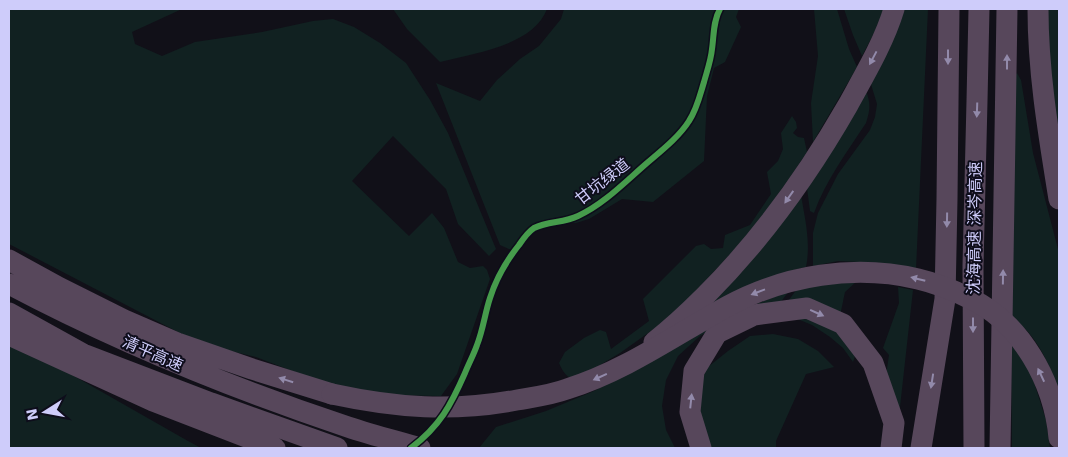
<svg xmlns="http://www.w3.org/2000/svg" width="1068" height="457" viewBox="0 0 1068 457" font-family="'DejaVu Sans','Noto Sans SC',sans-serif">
<rect width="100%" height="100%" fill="#111018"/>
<path fill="#112121" d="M 9,9 L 182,9 L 132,32 L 135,44 L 162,56 L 195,42 L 262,32 L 313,21 L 333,19 L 354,27 L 380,43 L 406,63 L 430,100 L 448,133 L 496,249 L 489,256 L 458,224 L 446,189 L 393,136 L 352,181 L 409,236 L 432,213 L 444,228 L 458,262 L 470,268 L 483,266 L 487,270 L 490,279 L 457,374 L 441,396 L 382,395 L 321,382 L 256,357 L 201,344 L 9,244 Z
M 393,9 L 547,9 C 533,46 474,53 440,62 L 407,29 Z
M 564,9 L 739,9 L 736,17 L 741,27 L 725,62 L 714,68 L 707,96 L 704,161 L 653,202 L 622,199 L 589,219 L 576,223 L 552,222 L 535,232 L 524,242 L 516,252 L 500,245 L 436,83 L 480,101 L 497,80 L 520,59 L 539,46 L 561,19 Z
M 814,9 L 837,9 L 849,49 L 857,67 L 813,142 L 811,103 L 818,56 Z
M 844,9 L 884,9 L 874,33 L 862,56 L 853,35 Z
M 903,9 L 928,9 L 916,269 L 879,263 L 838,261 L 813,266 L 813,233 L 818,213 L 838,174 L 870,130 L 875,117 L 877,104 L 870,81 Z
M 1037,9 L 1059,9 L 1059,174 Z
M 1017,73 L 1021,80 L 1033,153 L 1059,253 L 1059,397 C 1054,375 1044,351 1029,333 C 1024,327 1018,322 1012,316 L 1012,79 Z
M 866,91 C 871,104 870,110 866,123 C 847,152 826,180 814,213 L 810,211 L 807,188 Z
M 792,116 L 796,122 L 797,128 L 793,133 L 798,137 L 804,138 L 807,152 L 789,179 L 765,212 L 738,246 L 672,316 L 620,353 L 575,380 C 566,377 563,372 559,363 L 565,352 L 584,338 L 600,330 L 606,332 L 611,349 L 649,321 L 643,299 L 696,246 L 704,244 L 711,249 L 723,248 L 725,235 L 750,225 L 771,194 L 767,172 L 778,161 L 783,149 L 781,133 Z
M 801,195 C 805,219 811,243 806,267 L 794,270 L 713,303 L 712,301 Z
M 857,281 L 845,292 L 841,311 L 843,331 L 855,356 L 853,362 L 843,348 L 830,337 L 812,325 L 795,318 L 777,316 L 797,289 L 821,284 Z
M 898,287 L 913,290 L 899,416 L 885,382 L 889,355 L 883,348 L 899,303 Z
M 789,291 L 771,315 L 723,322 L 700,336 L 678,356 L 666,380 L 662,406 L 666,430 L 675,448 L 479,448 L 496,427 L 546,411 L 594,391 L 639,367 L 726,316 Z
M 773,334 L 798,339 L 818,351 L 834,367 L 806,374 L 776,441 L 776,448 L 697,448 L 688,383 L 728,351 L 750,336 Z
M 9,339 L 188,441 L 201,448 L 9,448 Z
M 1011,341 L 1032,376 L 1046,420 L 1050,448 L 1012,448 Z"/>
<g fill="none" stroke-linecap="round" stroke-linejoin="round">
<path stroke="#57475b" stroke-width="21" d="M 1038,9 C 1038,73 1049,137 1059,199
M 9,260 L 60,288 L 124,320 L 177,343 L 252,369 L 332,394
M 9,284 C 117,341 231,388 348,427 C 372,435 396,441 420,448
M 9,313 L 83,354 L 211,403 L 337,448
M 9,335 L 153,401 L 275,448
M 654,342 C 672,328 689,312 705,296 C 762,239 808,175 848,105 C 865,74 884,42 894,9
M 701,448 L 690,412 L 694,371 L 717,333 L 754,315 L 807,308 L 843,324 L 873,363 L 894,423 L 891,448
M 921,448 L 945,299 L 947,199 L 949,9
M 974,448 L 973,266 L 977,101 L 979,9
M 1000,448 L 1007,9"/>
<path stroke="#57475b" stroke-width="21" d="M 332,394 C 397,408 452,412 517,400 C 534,397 551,395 567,389 C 625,371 675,335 728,306 C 785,275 855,264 918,279 C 935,283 953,290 969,298 C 1021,322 1054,382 1059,438"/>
<defs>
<path id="cycleway" d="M 411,448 C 440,426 451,405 465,373 C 469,363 474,354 477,345 C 483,330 485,313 490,298 C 496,279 507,260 519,245 C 523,239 528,232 534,228 C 548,221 564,223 578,216 C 604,204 625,182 647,163 C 661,151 679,137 689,121 C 697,109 700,95 704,82 C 707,71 711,60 712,49 C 714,36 713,21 720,9"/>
</defs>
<use href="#cycleway" stroke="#0e0d1b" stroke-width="9"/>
<use href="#cycleway" stroke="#469c4c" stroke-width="6"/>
</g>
<defs><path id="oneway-solid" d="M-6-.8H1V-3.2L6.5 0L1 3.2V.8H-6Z" transform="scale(1.25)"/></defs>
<g fill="#928aaa">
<use href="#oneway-solid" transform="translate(948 57) rotate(90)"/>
<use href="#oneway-solid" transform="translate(873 58) rotate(118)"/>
<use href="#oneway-solid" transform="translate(1007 62) rotate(-90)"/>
<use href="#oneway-solid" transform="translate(977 110) rotate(92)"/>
<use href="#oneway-solid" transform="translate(789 197) rotate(125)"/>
<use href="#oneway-solid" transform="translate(947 220) rotate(91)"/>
<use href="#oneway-solid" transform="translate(1003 277) rotate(-89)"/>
<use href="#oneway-solid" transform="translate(918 279) rotate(-166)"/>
<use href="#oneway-solid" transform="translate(758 292) rotate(159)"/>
<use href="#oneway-solid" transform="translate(817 313) rotate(24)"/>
<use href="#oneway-solid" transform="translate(973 325) rotate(90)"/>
<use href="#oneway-solid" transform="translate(1041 375) rotate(-115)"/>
<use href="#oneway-solid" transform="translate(600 377) rotate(156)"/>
<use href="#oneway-solid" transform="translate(286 380) rotate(-163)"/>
<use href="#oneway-solid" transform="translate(932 381) rotate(99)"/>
<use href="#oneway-solid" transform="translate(691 401) rotate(-84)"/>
</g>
<g text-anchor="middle" stroke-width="4" stroke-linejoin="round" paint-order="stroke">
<g font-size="16" fill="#ceccfa" stroke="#0e0d1b">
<text transform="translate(602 181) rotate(-38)" y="6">甘坑绿道</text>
<text transform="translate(974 228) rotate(-89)" y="6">沈海高速 深岑高速</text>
<text transform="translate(153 353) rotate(24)" y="6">清平高速</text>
</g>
</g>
<rect width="1068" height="457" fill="none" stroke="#ceccfa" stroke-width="20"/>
<g transform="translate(45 412) rotate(259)" stroke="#0e0d1b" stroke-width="4" paint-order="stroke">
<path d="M0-4L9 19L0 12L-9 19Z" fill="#ceccfa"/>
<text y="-8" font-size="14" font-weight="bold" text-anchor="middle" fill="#ceccfa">N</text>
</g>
</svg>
